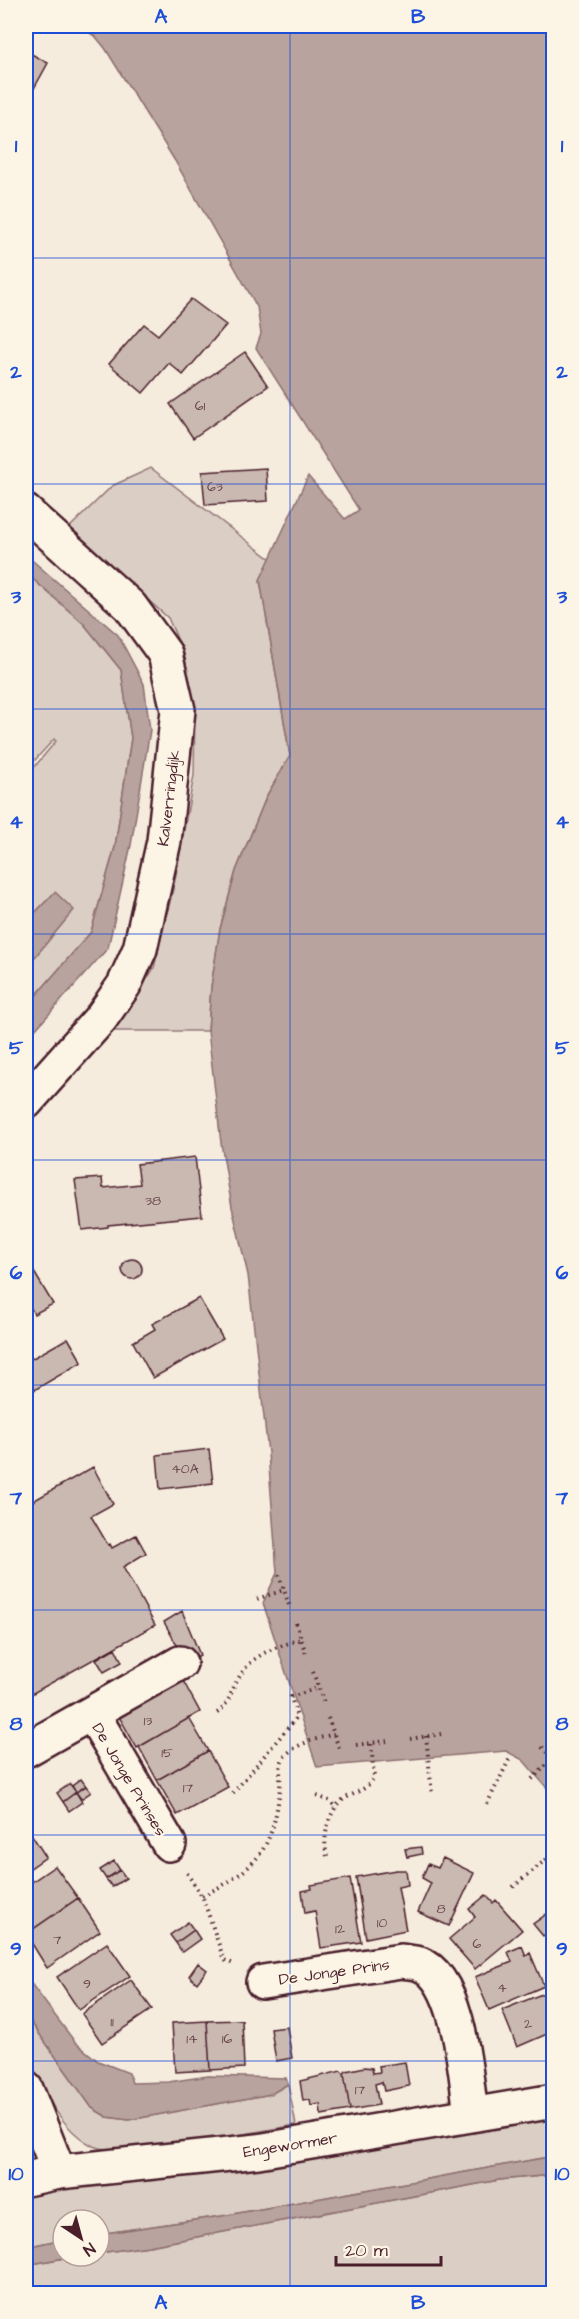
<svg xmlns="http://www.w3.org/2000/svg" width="579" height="2319" viewBox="0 0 579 2319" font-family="'Architects Daughter',sans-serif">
<rect width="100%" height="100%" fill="#f5ecde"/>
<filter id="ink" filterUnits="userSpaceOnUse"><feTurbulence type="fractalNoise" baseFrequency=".0167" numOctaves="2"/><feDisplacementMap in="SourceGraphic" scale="12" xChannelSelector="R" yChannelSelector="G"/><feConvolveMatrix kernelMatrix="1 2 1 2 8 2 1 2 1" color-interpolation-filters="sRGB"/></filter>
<g filter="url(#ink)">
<path fill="#dbcec4" stroke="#927678" stroke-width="1.5" d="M 151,468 L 272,560 L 260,580 L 290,756 L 267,795 L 236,871 L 220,929 L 211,987 L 208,1031 L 114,1031 L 154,968 L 174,885 L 194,775 L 195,707 L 184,654 L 168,618 L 69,528 L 112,486 Z
M 26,573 L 84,624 L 121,670 L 131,738 L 115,847 L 91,932 L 26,1007 L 26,960 L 35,957 L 55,892 L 26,922 L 26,777 L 56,741 L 54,739 L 26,770 L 26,653 L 28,650 L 26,649 Z
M 26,2015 L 92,2108 L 107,2117 L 129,2120 L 271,2094 L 288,2084 L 296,2125 C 259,2131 120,2159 93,2146 C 70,2134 56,2114 45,2092 C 29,2061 26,2050 26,2015 Z
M 553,2113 L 553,2158 L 543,2158 L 222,2216 L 99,2234 L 99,2220 L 63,2220 L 63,2239 L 26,2247 L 26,2193 Z
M 553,2175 L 553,2293 L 26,2293 L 26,2265 L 75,2256 L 99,2256 L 99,2253 L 149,2246 L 499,2180 Z"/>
<path fill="#b8a39e" stroke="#8c6e70" stroke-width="1.5" d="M 79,26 L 553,26 L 553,1795 L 523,1760 L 506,1751 L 317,1767 L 263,1603 L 277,1573 L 268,1453 L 248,1275 L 232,1207 L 221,1143 L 208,1031 L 211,987 L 220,929 L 236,871 L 267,795 L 290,756 L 260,580 L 308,476 L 345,519 L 359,510 L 256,348 L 261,334 L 257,307 L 175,161 L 105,48 L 96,37 Z
M 26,555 L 118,635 L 144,684 L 150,730 L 131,845 L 108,948 L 26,1040 L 26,1007 L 91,932 L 115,847 L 131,738 L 121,670 L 84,624 L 26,573 Z
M 55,892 L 74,910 L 35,957 L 26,960 L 26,922 Z
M 26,1977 L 75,2042 L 98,2061 L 129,2073 L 132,2083 L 168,2082 L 208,2076 L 286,2078 L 288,2084 L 271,2094 L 129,2120 L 107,2117 L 92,2108 L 26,2015 Z
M 543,2158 L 553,2158 L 553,2175 L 499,2180 L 149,2246 L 99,2253 L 99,2234 L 222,2216 Z
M 63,2239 L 63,2256 L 75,2256 L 26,2265 L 26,2247 Z"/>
<path fill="#cab9b1" stroke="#4a1f2b" stroke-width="1.5" d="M 26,51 L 48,63 L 26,103 Z
M 191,299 L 226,325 L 183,375 L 169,363 L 143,393 L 109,364 L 144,324 L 158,335 Z
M 245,352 L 268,386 L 193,438 L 170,404 Z
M 266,468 L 268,501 L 205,505 L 202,472 Z
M 195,1157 L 202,1216 L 108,1225 L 108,1227 L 82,1230 L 75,1180 L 102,1178 L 103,1188 L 140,1184 L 137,1164 Z
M122 1269a10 10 0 1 1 20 0a10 10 0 1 1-20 0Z
M 31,1267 L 53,1304 L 34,1314 L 26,1299 L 26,1270 Z
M 199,1298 L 223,1339 L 153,1378 L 133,1342 L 155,1329 L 152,1324 Z
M 68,1338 L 82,1362 L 26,1395 L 26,1362 Z
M 209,1449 L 213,1483 L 160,1489 L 157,1455 Z
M 93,1467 L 113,1504 L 91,1516 L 108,1545 L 110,1544 L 112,1548 L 136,1535 L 146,1553 L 123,1567 L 155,1625 L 26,1697 L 26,1505 Z
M 182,1611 L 200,1655 L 187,1663 L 164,1622 Z
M 115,1648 L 122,1662 L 104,1672 L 96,1659 Z
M 181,1677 L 200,1712 L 137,1748 L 117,1713 Z
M 189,1718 L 208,1751 L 157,1780 L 139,1747 Z
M 208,1751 L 228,1787 L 177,1815 L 157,1780 Z
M 81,1779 L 86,1786 L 76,1792 L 72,1786 Z
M 70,1784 L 76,1792 L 63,1802 L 57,1793 Z
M 86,1786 L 91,1792 L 81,1799 L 76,1792 Z
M 76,1792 L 82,1802 L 69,1811 L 63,1802 Z
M 26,1826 L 46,1857 L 26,1871 Z
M 421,1847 L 422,1854 L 407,1857 L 405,1849 Z
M 443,1858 L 474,1873 L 449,1926 L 418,1912 L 431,1883 L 422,1878 L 428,1864 L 438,1868 Z
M 114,1861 L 120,1870 L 106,1879 L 100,1870 Z
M 55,1866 L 78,1898 L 26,1934 L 26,1886 Z
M 120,1870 L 126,1878 L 112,1887 L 106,1879 Z
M 396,1870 L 406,1870 L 408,1885 L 398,1887 L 406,1930 L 366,1938 L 356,1877 Z
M 350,1878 L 361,1942 L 321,1948 L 315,1911 L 305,1913 L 302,1891 L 312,1889 L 311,1885 Z
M 486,1895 L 493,1903 L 496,1900 L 522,1930 L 475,1969 L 449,1939 L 475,1917 L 469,1909 Z
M 78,1898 L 100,1931 L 47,1968 L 26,1934 Z
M 552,1910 L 554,1927 L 543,1936 L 533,1924 Z
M 188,1922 L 194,1930 L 176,1943 L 170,1935 Z
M 194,1930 L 200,1939 L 182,1952 L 176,1943 Z
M 107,1943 L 130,1976 L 79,2010 L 57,1977 Z
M 522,1946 L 526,1956 L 530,1953 L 544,1986 L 489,2010 L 475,1977 L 512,1962 L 508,1952 Z
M 198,1963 L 207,1970 L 197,1983 L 189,1976 Z
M 131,1980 L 152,2009 L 102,2043 L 82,2014 Z
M 554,1989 L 554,2031 L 517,2047 L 502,2010 Z
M 242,2020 L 244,2068 L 210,2070 L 207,2021 Z
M 207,2021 L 210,2070 L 175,2072 L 172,2023 Z
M 287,2027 L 292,2058 L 276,2061 L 271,2029 Z
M 405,2062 L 409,2086 L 384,2091 L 382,2082 L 375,2084 L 379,2105 L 350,2110 L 344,2074 L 346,2071 L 365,2067 L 372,2068 L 373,2073 L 380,2072 L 379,2066 Z
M 341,2071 L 344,2074 L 350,2110 L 321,2115 L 320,2104 L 311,2106 L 310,2100 L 303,2101 L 300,2081 Z"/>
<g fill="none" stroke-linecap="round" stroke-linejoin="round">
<defs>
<path id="minor" d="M 26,512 L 130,606 L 165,654 L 178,710 L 164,841 L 140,949 L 124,985 L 101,1018 L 26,1102
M 92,1713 L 169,1844
M 26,1750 L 180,1663
M 263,1982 L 401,1961 C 407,1962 415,1962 420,1964 C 460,1979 466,2078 471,2115
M 26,2089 L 59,2172
M 26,2179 L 59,2172 L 258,2151 L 554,2101"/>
</defs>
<use href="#minor" stroke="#4a1f2b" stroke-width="38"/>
<path stroke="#4a1f2b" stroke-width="4" stroke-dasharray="1.5 4.5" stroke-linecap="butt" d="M 279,1575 L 289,1605
M 257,1599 L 284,1590
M 296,1623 L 306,1654
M 313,1672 L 324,1703
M 217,1713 C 229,1705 230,1693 237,1681 C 251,1654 274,1648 301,1639
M 328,1718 L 339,1748
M 426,1736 L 432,1794
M 410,1739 L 441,1734
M 356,1745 L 387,1741
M 542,1747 L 554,1760
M 532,1779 L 553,1759
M 233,1793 L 297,1717 L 291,1697 L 318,1688
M 317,1796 L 332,1802 L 336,1809
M 487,1804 L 511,1756
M 327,1856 C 322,1839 328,1810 344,1799 C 356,1792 367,1790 374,1777 L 371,1743
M 187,1873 L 203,1898 L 224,1960 L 234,1964
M 513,1887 L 554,1853
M 202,1896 C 257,1869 273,1850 280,1788 C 281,1778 278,1765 284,1757 C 296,1743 317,1739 334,1734"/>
<use href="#minor" stroke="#fcf5e5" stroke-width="33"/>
</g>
</g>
<path fill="none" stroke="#1d4ed8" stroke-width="1.5" stroke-opacity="0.55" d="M 290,26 L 290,2294M 26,258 L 554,258M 26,484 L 554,484M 26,709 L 554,709M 26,934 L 554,934M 26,1160 L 554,1160M 26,1385 L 554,1385M 26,1610 L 554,1610M 26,1835 L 554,1835M 26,2061 L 554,2061"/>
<g text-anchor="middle" stroke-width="4.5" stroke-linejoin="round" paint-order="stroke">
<g font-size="14" fill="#6a464c">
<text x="200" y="410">61</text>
<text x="215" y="491">63</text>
<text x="153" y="1205">38</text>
<text x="185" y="1473">40A</text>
<text x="148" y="1725">13</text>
<text x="167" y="1757">15</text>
<text x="188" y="1792">17</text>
<text x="441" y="1913">8</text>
<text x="382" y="1927">10</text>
<text x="340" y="1933">12</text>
<text x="57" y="1944">7</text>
<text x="477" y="1948">6</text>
<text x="87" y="1988">9</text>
<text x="502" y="1992">4</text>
<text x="112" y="2026">11</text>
<text x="528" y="2028">2</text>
<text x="192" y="2043">14</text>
<text x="227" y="2043">16</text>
<text x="360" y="2094">17</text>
</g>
<g font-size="16" fill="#4a1f2b" stroke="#fcf5e5">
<text transform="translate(168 798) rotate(-83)" y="6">Kalverringdijk</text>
<text transform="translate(130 1779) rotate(59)" y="6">De Jonge Prinses</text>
<text transform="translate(334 1971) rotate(-8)" y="6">De Jonge Prins</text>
<text transform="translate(290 2144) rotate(-9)" y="6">Engewormer</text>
</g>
</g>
<rect width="579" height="2319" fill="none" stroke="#fcf5e5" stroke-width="66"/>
<g transform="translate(81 2238) rotate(144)"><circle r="28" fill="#fcf5e5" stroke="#b59f9b" stroke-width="1.5"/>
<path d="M0-4.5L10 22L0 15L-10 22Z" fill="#4a1f2b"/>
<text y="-9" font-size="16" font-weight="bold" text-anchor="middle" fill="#4a1f2b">N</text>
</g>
<path d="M336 2256v9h105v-9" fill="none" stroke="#4a1f2b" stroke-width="3"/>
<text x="345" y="2256" font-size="18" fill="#4a1f2b" stroke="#fcf5e5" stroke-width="4.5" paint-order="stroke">20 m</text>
<rect x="33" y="33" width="513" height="2253" fill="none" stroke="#1d4ed8" stroke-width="2"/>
<g font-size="20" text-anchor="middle" font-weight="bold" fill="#1d4ed8">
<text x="161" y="23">A</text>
<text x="418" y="23">B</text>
<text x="16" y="152">1</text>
<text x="562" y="152">1</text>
<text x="16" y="378">2</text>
<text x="562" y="378">2</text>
<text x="16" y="603">3</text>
<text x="562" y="603">3</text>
<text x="16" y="828">4</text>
<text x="562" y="828">4</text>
<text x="16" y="1054">5</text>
<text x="562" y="1054">5</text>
<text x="16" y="1279">6</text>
<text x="562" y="1279">6</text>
<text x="16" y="1504">7</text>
<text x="562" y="1504">7</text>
<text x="16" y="1730">8</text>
<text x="562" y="1730">8</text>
<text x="16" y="1955">9</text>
<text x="562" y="1955">9</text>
<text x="16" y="2180">10</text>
<text x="562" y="2180">10</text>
<text x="161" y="2309">A</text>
<text x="418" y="2309">B</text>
</g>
</svg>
